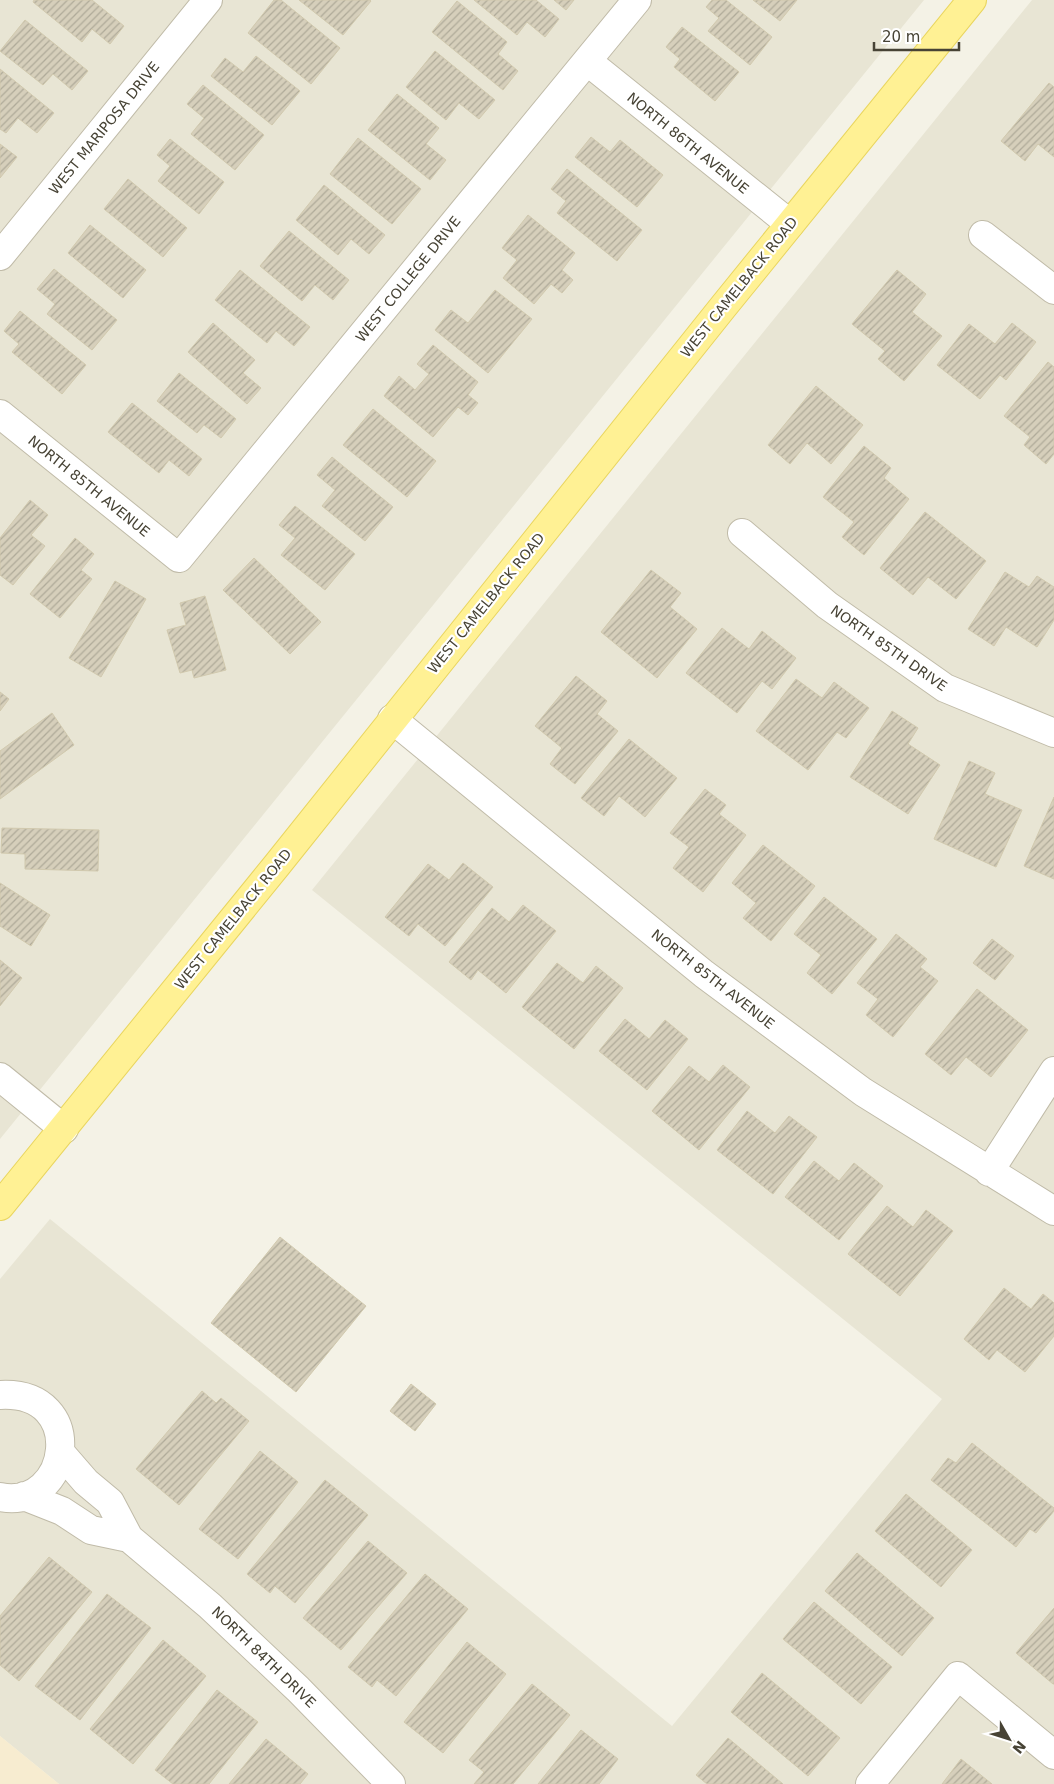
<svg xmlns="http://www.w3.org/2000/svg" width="1054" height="1784" viewBox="0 0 1054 1784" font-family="'DejaVu Sans',sans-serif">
<defs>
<pattern id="building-hatch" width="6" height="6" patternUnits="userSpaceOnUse" patternTransform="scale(1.25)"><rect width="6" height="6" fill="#d6cfbb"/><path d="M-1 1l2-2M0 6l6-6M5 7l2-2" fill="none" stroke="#afaa99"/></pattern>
</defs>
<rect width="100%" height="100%" fill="#f4f2e6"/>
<path fill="#e8e5d4" d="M 0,0 L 924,0 L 0,1139 Z
M 1032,0 L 1054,0 L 1054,1784 L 59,1784 L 0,1736 L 0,1279 L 50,1219 L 672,1726 L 942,1399 L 312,890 Z"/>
<path fill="#f7ecd0" d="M 0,1736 L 59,1784 L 0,1784 Z"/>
<path fill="url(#building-hatch)" stroke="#d1c9ae" d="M 34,0 L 92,0 L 124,26 L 110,44 L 92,29 L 82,42 L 33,2 Z
M 274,0 L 281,0 L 340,48 L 311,84 L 248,33 Z
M 299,0 L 370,0 L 371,1 L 343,35 Z
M 474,0 L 536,0 L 559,19 L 545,37 L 527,22 L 517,35 Z
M 554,0 L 574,0 L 566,10 Z
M 712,0 L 726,0 L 772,37 L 750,65 L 708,31 L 719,18 L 706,7 Z
M 753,0 L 797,0 L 780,21 Z
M 457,1 L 507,42 L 498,54 L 518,71 L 503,90 L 432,32 Z
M 25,20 L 88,71 L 72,90 L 53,74 L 43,85 L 0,51 Z
M 682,27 L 739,72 L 715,101 L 674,67 L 680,59 L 666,47 Z
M 435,51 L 495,100 L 479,119 L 459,103 L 446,120 L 406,87 Z
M 256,56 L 300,91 L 272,125 L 211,76 L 225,58 L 243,72 Z
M 0,69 L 54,113 L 37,133 L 18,118 L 6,133 L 0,129 Z
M 1049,83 L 1054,87 L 1054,157 L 1038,144 L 1025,161 L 1001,141 Z
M 203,85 L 264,135 L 235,170 L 191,134 L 204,118 L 187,104 Z
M 397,94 L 439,128 L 426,144 L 446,160 L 430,180 L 368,130 Z
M 591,137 L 610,152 L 620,140 L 663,175 L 637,207 L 575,157 Z
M 358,138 L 421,189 L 392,224 L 330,174 Z
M 170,139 L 224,182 L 199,214 L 158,181 L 170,166 L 157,155 Z
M 0,144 L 17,157 L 0,178 Z
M 567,169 L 642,230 L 617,261 L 557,213 L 566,201 L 551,189 Z
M 128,179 L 187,228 L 163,257 L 104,209 Z
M 324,185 L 385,235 L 369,254 L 351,239 L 338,255 L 296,220 Z
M 528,215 L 575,253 L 562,270 L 573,280 L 562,293 L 551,284 L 534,304 L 503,278 L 517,260 L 502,248 Z
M 90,225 L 146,270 L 123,298 L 68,253 Z
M 289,231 L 349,280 L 333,300 L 315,285 L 302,301 L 260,266 Z
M 54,269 L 117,320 L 92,350 L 47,314 L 55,304 L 37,289 Z
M 240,270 L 310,327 L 294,346 L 276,331 L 267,343 L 215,300 Z
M 897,270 L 926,294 L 912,312 L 942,336 L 904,381 L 878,359 L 885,351 L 852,324 Z
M 495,290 L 532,319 L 488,373 L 435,330 L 451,310 L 468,323 Z
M 20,311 L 86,365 L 62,394 L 12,352 L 19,344 L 4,331 Z
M 213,323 L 255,360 L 243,373 L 261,388 L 247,404 L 188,352 Z
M 1012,323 L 1036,342 L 1006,380 L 1000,375 L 980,399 L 937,365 L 969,324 L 995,344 Z
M 433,345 L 478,382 L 468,395 L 478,403 L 468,415 L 458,407 L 433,437 L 384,396 L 399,376 L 415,390 L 429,374 L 417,364 Z
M 1048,362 L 1054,367 L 1054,454 L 1046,464 L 1024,445 L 1030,437 L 1004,416 Z
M 179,373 L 236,419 L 221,438 L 204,425 L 197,433 L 157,401 Z
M 816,386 L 863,425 L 831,464 L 807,443 L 790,464 L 768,445 Z
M 132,403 L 202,459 L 189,476 L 169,460 L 159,473 L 108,432 Z
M 373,409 L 436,461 L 407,497 L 343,445 Z
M 864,446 L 891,468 L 884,478 L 909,499 L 864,555 L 842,537 L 854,522 L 823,497 Z
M 332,457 L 393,507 L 365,541 L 322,506 L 335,490 L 317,475 Z
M 30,500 L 48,515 L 31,535 L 45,546 L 13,585 L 0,575 L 0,538 Z
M 295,506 L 355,554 L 325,590 L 281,555 L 295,538 L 279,525 Z
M 925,512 L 986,561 L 956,599 L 928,577 L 913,595 L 880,568 Z
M 75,538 L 94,554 L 81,570 L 92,579 L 60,618 L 30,594 Z
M 254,558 L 321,622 L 290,654 L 223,590 Z
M 651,570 L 681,593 L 670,607 L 697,629 L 657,678 L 601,632 Z
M 1005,572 L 1029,587 L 1037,576 L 1054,587 L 1054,620 L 1037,647 L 1006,627 L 994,646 L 968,629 Z
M 115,581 L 146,599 L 101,677 L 69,658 Z
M 205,596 L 226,670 L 194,678 L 192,670 L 180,673 L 167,630 L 186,625 L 180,603 Z
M 722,628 L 749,649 L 762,631 L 796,658 L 772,689 L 762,681 L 737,713 L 686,673 Z
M 576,676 L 607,701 L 597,714 L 618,731 L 575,784 L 550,764 L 562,748 L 535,726 Z
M 796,679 L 822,698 L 834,682 L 869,708 L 846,738 L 837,732 L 808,770 L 756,731 Z
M 0,692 L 9,699 L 0,711 Z
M 892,711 L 918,728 L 908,744 L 940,765 L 908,814 L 850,777 Z
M 52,713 L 74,745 L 0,799 L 0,751 Z
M 629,739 L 677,778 L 645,817 L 619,796 L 604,816 L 581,798 Z
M 969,761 L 995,773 L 985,794 L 1022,810 L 996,867 L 934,839 Z
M 705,789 L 726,805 L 719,814 L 746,835 L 703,892 L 673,868 L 689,847 L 670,833 Z
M 1054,797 L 1054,879 L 1024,866 Z
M 2,828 L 99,830 L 98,871 L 25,869 L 25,854 L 1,853 Z
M 763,845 L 815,886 L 771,941 L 743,918 L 756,903 L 732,883 Z
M 463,863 L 493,887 L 445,946 L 418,924 L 409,936 L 385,917 L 428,864 L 449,880 Z
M 0,883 L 50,915 L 31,946 L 0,926 Z
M 824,897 L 877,939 L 832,994 L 807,973 L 821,955 L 794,934 Z
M 523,905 L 556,931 L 506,993 L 478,970 L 471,980 L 449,962 L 492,908 L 509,922 Z
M 896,934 L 927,959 L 920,967 L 938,981 L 893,1037 L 866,1015 L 878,999 L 857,983 Z
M 992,939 L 1014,956 L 995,980 L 973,963 Z
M 0,960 L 22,978 L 0,1006 Z
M 557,963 L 583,983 L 596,966 L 623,988 L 574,1049 L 522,1007 Z
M 977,989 L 1028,1030 L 991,1077 L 966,1057 L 951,1075 L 925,1054 Z
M 625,1019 L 649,1039 L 665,1020 L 688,1039 L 647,1090 L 599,1051 Z
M 723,1065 L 750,1087 L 699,1150 L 652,1111 L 689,1066 L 709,1082 Z
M 747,1111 L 775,1133 L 789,1116 L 817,1137 L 773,1194 L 717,1150 Z
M 814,1161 L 839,1181 L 854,1163 L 883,1186 L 839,1240 L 785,1197 Z
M 887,1206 L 913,1227 L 926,1210 L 953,1231 L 900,1296 L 848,1254 Z
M 280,1237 L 366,1306 L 296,1392 L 211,1323 Z
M 1004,1288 L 1031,1309 L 1043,1294 L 1054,1303 L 1054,1336 L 1025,1372 L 997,1350 L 989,1360 L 964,1339 Z
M 411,1384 L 436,1404 L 415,1431 L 390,1411 Z
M 202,1391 L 216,1403 L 221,1398 L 249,1421 L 179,1505 L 136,1469 Z
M 972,1443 L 1054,1508 L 1054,1511 L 1036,1533 L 1030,1529 L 1016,1547 L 931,1480 L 948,1458 L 956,1463 Z
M 260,1451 L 298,1482 L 238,1559 L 199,1529 Z
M 325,1480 L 368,1515 L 295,1603 L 275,1586 L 270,1593 L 247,1574 Z
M 906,1494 L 972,1550 L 941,1587 L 875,1531 Z
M 368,1541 L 407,1573 L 341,1650 L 303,1618 Z
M 857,1553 L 934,1618 L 902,1656 L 825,1591 Z
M 49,1557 L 92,1592 L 19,1681 L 0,1665 L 0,1616 Z
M 425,1574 L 468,1609 L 396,1696 L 377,1680 L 372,1687 L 348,1667 Z
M 107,1594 L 151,1628 L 80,1720 L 35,1686 Z
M 814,1602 L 892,1667 L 861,1704 L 783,1639 Z
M 1054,1608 L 1054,1684 L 1053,1684 L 1016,1653 Z
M 163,1640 L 206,1676 L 133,1764 L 90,1729 Z
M 467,1642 L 506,1674 L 443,1753 L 404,1722 Z
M 762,1673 L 840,1738 L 808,1776 L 731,1712 Z
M 532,1684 L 570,1715 L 513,1784 L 474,1784 L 484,1772 L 469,1760 Z
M 217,1690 L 258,1722 L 209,1784 L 173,1784 L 155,1770 Z
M 581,1730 L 618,1759 L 599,1784 L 538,1784 Z
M 728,1738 L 783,1784 L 707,1784 L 696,1775 Z
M 266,1739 L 308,1774 L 300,1784 L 229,1784 Z
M 961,1759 L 992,1784 L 942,1784 Z"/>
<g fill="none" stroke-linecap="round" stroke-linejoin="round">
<defs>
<path id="minor" d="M 587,61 L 790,224
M 983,235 L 1054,290
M 0,256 L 208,0
M 0,414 L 179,558 L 637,0
M 742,533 L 827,605 L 945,688 L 1054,733
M 392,719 L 704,974 L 863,1092 L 1054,1211
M 0,1077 L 64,1129
M 989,1172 L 1054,1071
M 0,1395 C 89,1390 71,1511 0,1497
M 60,1452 L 86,1482 L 110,1502 L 129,1538 L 210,1606 L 298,1689 L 391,1784
M 24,1496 L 62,1511 L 91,1530 L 129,1538
M 870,1784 L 958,1676 L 1054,1755"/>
<path id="primary" d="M 0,1206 L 277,865 L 723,307 L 972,0"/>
</defs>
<use href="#minor" stroke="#c0bba8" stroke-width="30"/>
<use href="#primary" stroke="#e9d55e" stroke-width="30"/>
<use href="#minor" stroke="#fff" stroke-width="28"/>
<use href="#primary" stroke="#fff194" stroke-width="28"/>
</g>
<g text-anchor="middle" stroke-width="4.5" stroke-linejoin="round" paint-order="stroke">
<g font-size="14" fill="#474335" stroke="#fff">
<text transform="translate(104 128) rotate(-51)" y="5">WEST MARIPOSA DRIVE</text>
<text transform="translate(688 143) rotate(39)" y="5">NORTH 86TH AVENUE</text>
<text transform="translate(408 279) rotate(-51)" y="5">WEST COLLEGE DRIVE</text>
<text transform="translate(739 287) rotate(-51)" y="5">WEST CAMELBACK ROAD</text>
<text transform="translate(89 486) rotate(39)" y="5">NORTH 85TH AVENUE</text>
<text transform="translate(486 603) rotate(-51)" y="5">WEST CAMELBACK ROAD</text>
<text transform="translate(889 648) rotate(35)" y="5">NORTH 85TH DRIVE</text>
<text transform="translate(233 919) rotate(-51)" y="5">WEST CAMELBACK ROAD</text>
<text transform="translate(713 979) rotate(38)" y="5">NORTH 85TH AVENUE</text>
<text transform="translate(264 1657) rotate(44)" y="5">NORTH 84TH DRIVE</text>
</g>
</g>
<g transform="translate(1009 1739) rotate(129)" stroke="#ffffff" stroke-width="4" paint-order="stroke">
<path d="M0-4L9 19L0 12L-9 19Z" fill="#474335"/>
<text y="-8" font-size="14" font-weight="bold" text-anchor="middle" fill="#474335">N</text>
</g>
<path d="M874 42v8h85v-8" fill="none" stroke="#474335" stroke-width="2.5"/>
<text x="882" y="42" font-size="15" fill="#474335" stroke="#ffffff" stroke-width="4" paint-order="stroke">20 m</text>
</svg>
